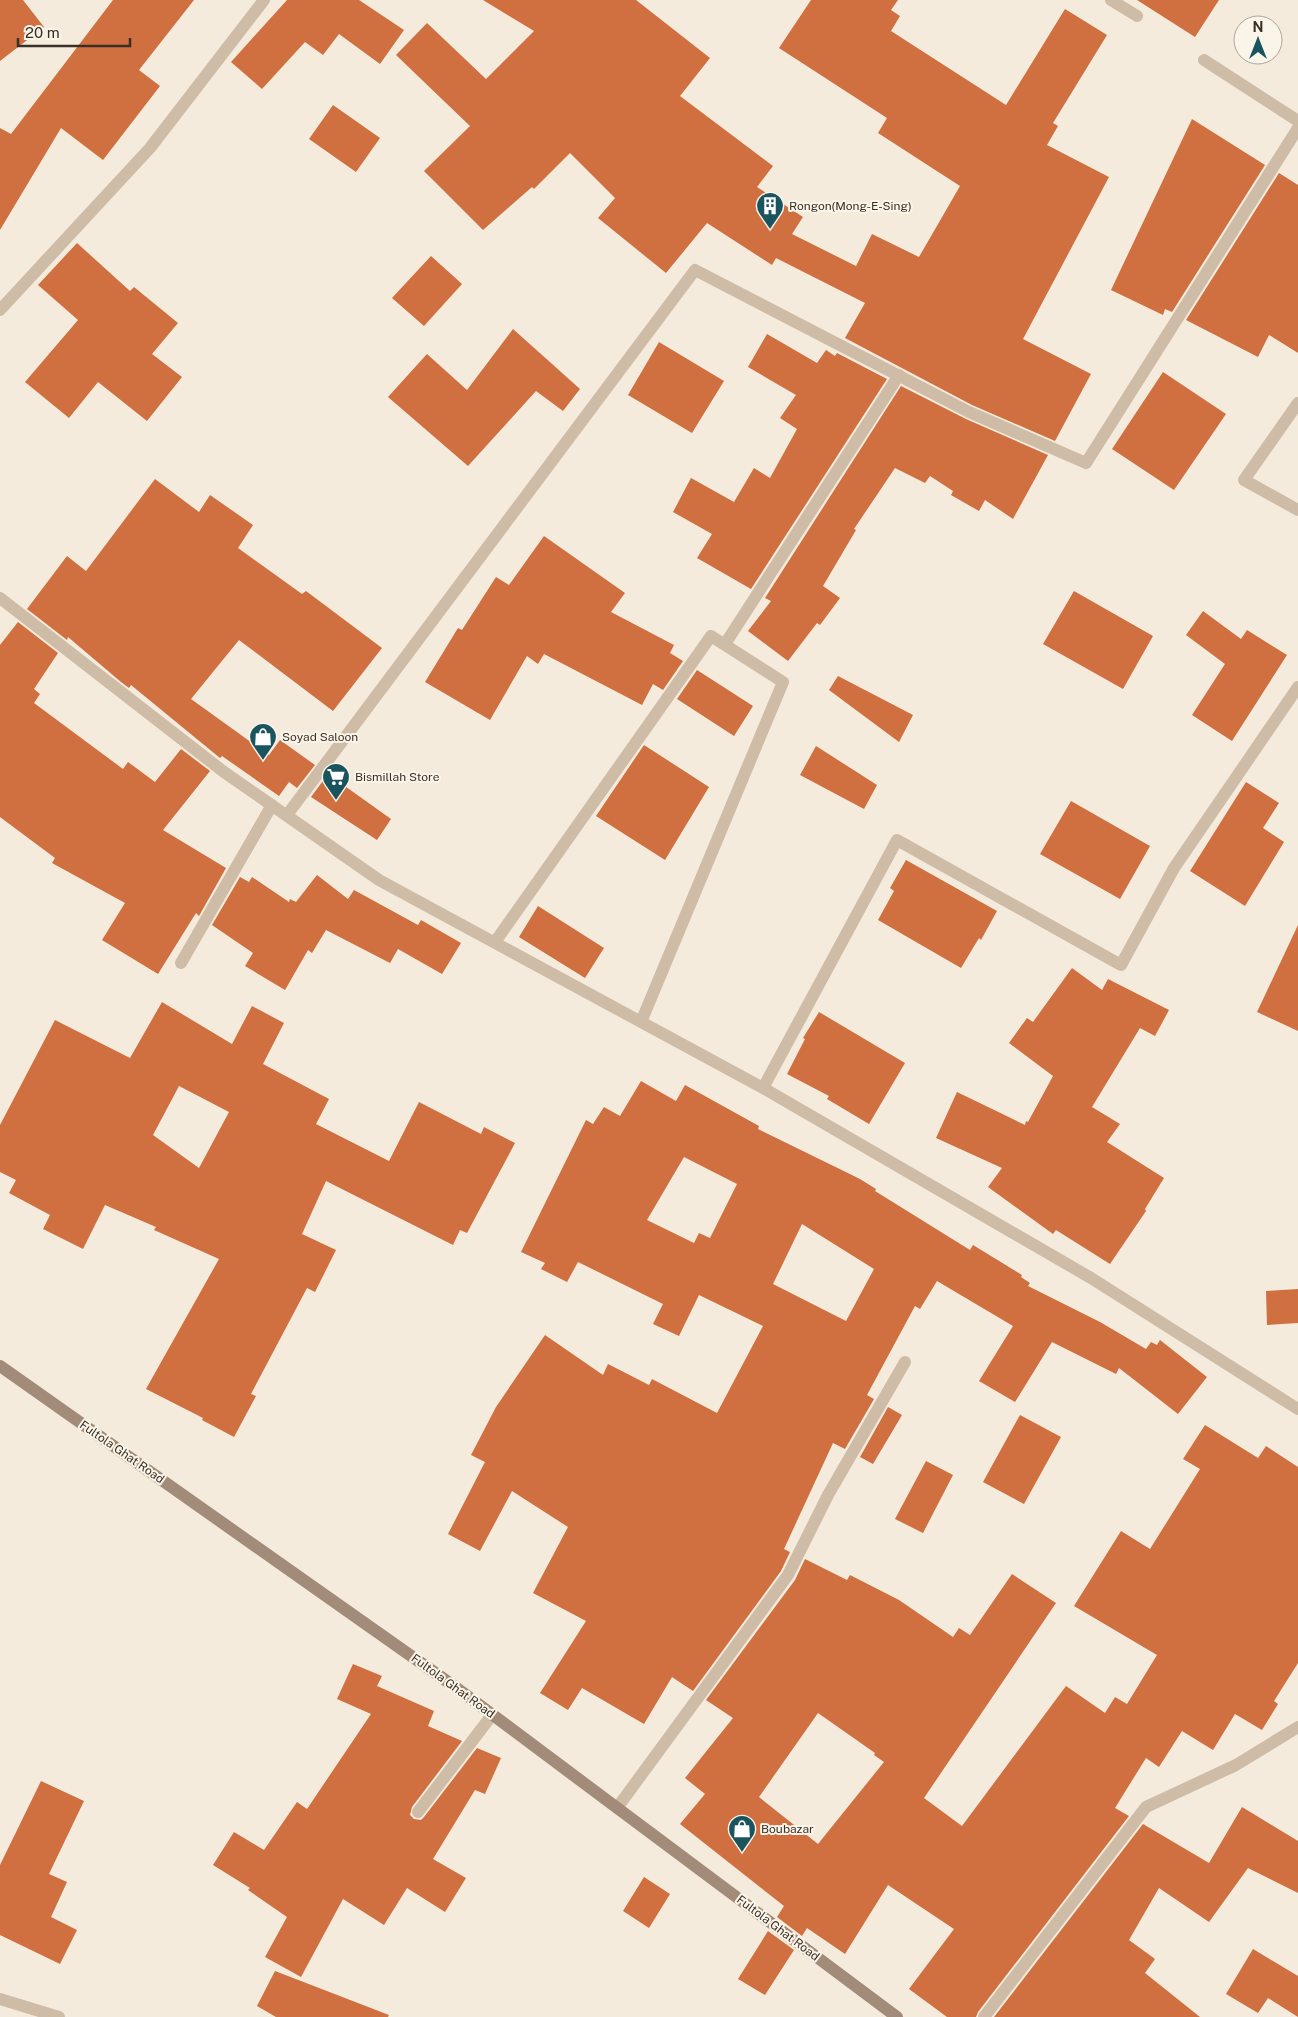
<svg xmlns="http://www.w3.org/2000/svg" width="1298" height="2017" viewBox="0 0 1298 2017" font-family="'Public Sans',sans-serif">
<rect width="100%" height="100%" fill="#f4ebdc"/>
<path fill="#d06f3f" fill-rule="evenodd" d="M 0,0 L 23,0 L 44,27 L 0,61 Z
M 113,0 L 194,0 L 139,70 L 160,86 L 103,160 L 61,128 L 0,230 L 0,128 L 11,134 Z
M 287,0 L 359,0 L 404,30 L 380,64 L 339,34 L 323,55 L 305,42 L 262,89 L 231,62 Z
M 483,0 L 636,0 L 710,58 L 680,96 L 773,166 L 757,187 L 803,217 L 792,234 L 856,266 L 872,234 L 919,257 L 960,186 L 878,133 L 887,118 L 779,48 L 811,0 L 898,0 L 891,10 L 900,16 L 891,31 L 1006,105 L 1065,9 L 1107,35 L 1053,123 L 1058,126 L 1047,145 L 1109,177 L 1023,339 L 1091,374 L 1055,441 L 972,405 L 845,338 L 865,303 L 776,258 L 772,265 L 707,223 L 666,273 L 598,218 L 615,198 L 570,153 L 534,189 L 532,187 L 483,230 L 424,171 L 470,126 L 396,55 L 427,23 L 486,79 L 534,31 Z
M 1137,0 L 1219,0 L 1195,37 Z
M 333,105 L 380,138 L 356,172 L 309,139 Z
M 1192,119 L 1265,165 L 1172,312 L 1165,309 L 1163,315 L 1111,290 Z
M 1279,173 L 1298,185 L 1298,353 L 1269,335 L 1258,357 L 1186,320 Z
M 77,243 L 130,291 L 134,287 L 178,323 L 152,354 L 182,377 L 147,421 L 98,382 L 69,418 L 25,382 L 78,320 L 38,285 Z
M 431,256 L 462,284 L 424,326 L 392,298 Z
M 513,329 L 580,389 L 563,411 L 536,391 L 468,466 L 388,397 L 427,354 L 467,390 Z
M 767,334 L 817,363 L 826,350 L 835,356 L 837,353 L 887,379 L 751,589 L 697,558 L 712,534 L 673,512 L 691,478 L 734,502 L 754,468 L 770,478 L 797,429 L 780,418 L 796,395 L 748,367 Z
M 659,342 L 724,381 L 692,433 L 628,395 Z
M 1163,372 L 1226,414 L 1174,490 L 1112,449 Z
M 901,386 L 966,419 L 1048,455 L 1013,519 L 985,500 L 979,511 L 951,495 L 953,491 L 930,476 L 925,483 L 895,468 L 854,529 L 856,530 L 823,586 L 840,598 L 820,625 L 817,623 L 788,661 L 748,631 L 771,601 L 765,598 Z
M 155,479 L 199,512 L 210,495 L 253,525 L 238,548 L 302,594 L 306,591 L 382,648 L 333,711 L 239,640 L 191,699 L 269,755 L 280,740 L 315,765 L 297,788 L 289,782 L 279,796 L 222,756 L 220,758 L 131,685 L 129,688 L 121,682 L 68,637 L 67,640 L 27,609 L 67,556 L 86,571 Z
M 544,536 L 625,593 L 611,612 L 674,645 L 670,653 L 683,661 L 663,690 L 653,684 L 642,705 L 544,654 L 538,664 L 527,656 L 490,720 L 425,682 L 458,628 L 462,630 L 496,577 L 509,585 Z
M 1074,591 L 1153,636 L 1123,689 L 1043,644 Z
M 1203,611 L 1241,639 L 1247,630 L 1287,655 L 1232,741 L 1192,715 L 1225,664 L 1186,635 Z
M 18,622 L 58,653 L 34,689 L 40,694 L 34,703 L 123,769 L 128,762 L 155,782 L 181,749 L 210,771 L 163,830 L 226,868 L 199,916 L 196,913 L 158,974 L 102,940 L 125,903 L 52,863 L 55,858 L 0,817 L 0,645 Z
M 697,670 L 753,706 L 734,736 L 677,699 Z
M 838,676 L 913,715 L 899,742 L 829,690 Z
M 644,745 L 709,787 L 665,860 L 596,816 Z
M 816,746 L 877,785 L 864,809 L 800,775 Z
M 328,774 L 391,819 L 377,840 L 311,797 Z
M 1246,782 L 1279,803 L 1263,828 L 1284,842 L 1245,906 L 1190,871 Z
M 1071,801 L 1150,846 L 1120,899 L 1040,854 Z
M 906,860 L 997,911 L 981,940 L 979,938 L 961,968 L 878,920 L 894,891 L 890,888 Z
M 317,875 L 348,899 L 354,890 L 418,925 L 421,920 L 461,943 L 442,974 L 398,949 L 390,963 L 326,930 L 312,953 L 308,950 L 285,990 L 245,966 L 253,953 L 212,925 L 240,877 L 249,882 L 252,877 L 289,902 L 290,899 L 296,902 Z
M 538,906 L 604,948 L 585,978 L 519,937 Z
M 1298,925 L 1298,1031 L 1257,1012 Z
M 1072,968 L 1102,990 L 1108,979 L 1169,1010 L 1155,1036 L 1140,1028 L 1092,1107 L 1120,1124 L 1107,1142 L 1164,1178 L 1145,1209 L 1146,1211 L 1110,1264 L 1056,1230 L 1053,1234 L 988,1187 L 1002,1168 L 936,1138 L 957,1092 L 1025,1125 L 1026,1121 L 1028,1122 L 1053,1076 L 1009,1043 L 1027,1018 L 1033,1022 Z
M 162,1002 L 232,1044 L 252,1006 L 284,1023 L 263,1064 L 329,1099 L 316,1124 L 389,1161 L 419,1102 L 481,1134 L 484,1127 L 515,1143 L 467,1233 L 460,1230 L 453,1245 L 326,1181 L 302,1234 L 336,1250 L 315,1292 L 307,1288 L 251,1394 L 256,1396 L 234,1437 L 202,1420 L 203,1418 L 146,1389 L 219,1259 L 154,1230 L 156,1227 L 105,1205 L 83,1249 L 43,1229 L 50,1215 L 9,1193 L 16,1180 L 0,1172 L 0,1125 L 55,1020 L 130,1058 ZM 179,1086 L 229,1112 L 199,1168 L 153,1135 Z
M 819,1012 L 905,1063 L 869,1124 L 827,1099 L 829,1096 L 787,1074 L 805,1039 L 803,1038 Z
M 641,1081 L 676,1101 L 685,1085 L 759,1126 L 758,1129 L 860,1179 L 876,1189 L 875,1191 L 970,1250 L 973,1245 L 1022,1275 L 1021,1277 L 1030,1283 L 1028,1286 L 1100,1322 L 1146,1349 L 1151,1342 L 1157,1345 L 1160,1340 L 1207,1377 L 1178,1414 L 1119,1368 L 1116,1374 L 1052,1342 L 1015,1402 L 979,1381 L 1013,1326 L 937,1281 L 920,1309 L 915,1306 L 867,1395 L 874,1399 L 845,1449 L 833,1443 L 784,1549 L 790,1552 L 781,1571 L 693,1691 L 672,1677 L 644,1724 L 582,1688 L 568,1710 L 540,1693 L 586,1621 L 533,1593 L 568,1527 L 512,1491 L 480,1551 L 448,1534 L 485,1462 L 471,1455 L 496,1407 L 545,1335 L 603,1375 L 608,1364 L 649,1385 L 652,1379 L 717,1413 L 763,1326 L 699,1295 L 679,1336 L 653,1324 L 663,1304 L 578,1262 L 567,1282 L 541,1269 L 545,1263 L 521,1252 L 586,1120 L 593,1124 L 604,1107 L 620,1116 ZM 684,1157 L 737,1184 L 710,1238 L 699,1233 L 694,1243 L 647,1220 ZM 802,1224 L 874,1269 L 846,1321 L 773,1284 Z
M 1298,1289 L 1298,1323 L 1267,1325 L 1266,1291 Z
M 888,1407 L 902,1415 L 873,1464 L 860,1457 Z
M 1020,1415 L 1061,1437 L 1024,1504 L 983,1482 Z
M 1205,1425 L 1258,1458 L 1266,1446 L 1298,1467 L 1298,1663 L 1274,1701 L 1278,1704 L 1262,1730 L 1235,1714 L 1213,1750 L 1182,1731 L 1159,1767 L 1146,1758 L 1115,1808 L 1129,1816 L 978,2012 L 976,2017 L 947,2017 L 909,1989 L 954,1929 L 888,1885 L 845,1954 L 807,1928 L 802,1936 L 777,1917 L 784,1906 L 680,1824 L 705,1794 L 685,1778 L 733,1718 L 706,1700 L 795,1580 L 805,1559 L 847,1580 L 850,1575 L 899,1600 L 953,1637 L 959,1628 L 970,1635 L 1012,1574 L 1056,1603 L 924,1798 L 962,1826 L 1066,1686 L 1105,1713 L 1115,1697 L 1127,1704 L 1157,1655 L 1074,1606 L 1121,1531 L 1150,1549 L 1200,1469 L 1183,1459 ZM 818,1713 L 875,1753 L 874,1755 L 884,1762 L 818,1844 L 759,1797 Z
M 926,1461 L 953,1475 L 923,1533 L 895,1519 Z
M 353,1664 L 382,1676 L 377,1686 L 434,1711 L 428,1726 L 462,1741 L 412,1807 L 410,1815 L 414,1819 L 421,1820 L 424,1817 L 477,1748 L 501,1758 L 485,1794 L 475,1790 L 433,1859 L 466,1878 L 445,1912 L 407,1888 L 384,1925 L 343,1899 L 301,1977 L 265,1957 L 287,1917 L 248,1890 L 250,1888 L 213,1865 L 234,1832 L 264,1850 L 297,1802 L 307,1809 L 371,1714 L 337,1699 Z
M 41,1781 L 84,1801 L 49,1874 L 67,1882 L 51,1917 L 77,1930 L 60,1964 L 0,1935 L 0,1865 Z
M 1242,1807 L 1298,1841 L 1298,1893 L 1248,1868 L 1209,1922 L 1159,1888 L 1129,1940 L 1155,1959 L 1145,1973 L 1200,2017 L 994,2017 L 1143,1824 L 1209,1863 Z
M 644,1877 L 670,1894 L 649,1928 L 623,1911 Z
M 768,1931 L 794,1950 L 765,1995 L 738,1979 Z
M 1253,1949 L 1298,1976 L 1298,2017 L 1268,1998 L 1258,2013 L 1226,1994 Z
M 275,1971 L 389,2015 L 388,2017 L 276,2017 L 257,2006 Z"/>
<g fill="none" stroke-linecap="round" stroke-linejoin="round">
<path stroke="#cebca7" stroke-width="12" d="M 1111,0 L 1137,16
M 1204,60 L 1298,121
M 0,310 L 150,148 L 264,0
M 1298,403 L 1244,480 L 1298,510
M 0,598 L 224,772 L 379,880 L 763,1088 L 1091,1278 L 1298,1409
M 725,644 L 899,375
M 287,815 L 695,270 L 969,412 L 1086,463 L 1298,128
M 495,942 L 711,636 L 783,682 L 641,1022
M 181,963 L 272,805
M 763,1088 L 897,840 L 1121,965 L 1174,868 L 1298,687
M 617,1808 L 788,1575 L 828,1495 L 905,1362
M 418,1812 L 492,1715
M 0,1999 L 59,2017
M 984,2017 L 1146,1807 L 1236,1765 L 1298,1727"/>
<path stroke="#a28b78" stroke-width="12" d="M 0,1366 L 458,1689 L 897,2017"/>
</g>
<defs>
<symbol id="building-pin" viewBox="-11 -11 22 30"><path d="M0 17L-7.5 6A9.5 9.5 0 1 1 7.5 6Z" fill="#1a545f" stroke="#fbf5e9"/><path d="M-4-6H4V6H1V3H-1V6H-4ZM-2.5-4.3h1.7v1.8h-1.7ZM.8-4.3h1.7v1.8H.8ZM-2.5-1h1.7V.8h-1.7ZM.8-1h1.7V.8H.8Z" fill="#fff"/></symbol>
<symbol id="shop-pin" viewBox="-11 -11 22 30"><path d="M0 17L-7.5 6A9.5 9.5 0 1 1 7.5 6Z" fill="#1a545f" stroke="#fbf5e9"/><path d="M-5-2.5h2.3a2.7 3.5 0 0 1 5.4 0H5L5.5 6h-11ZM-1.5-2.5h3a1.5 2.3 0 0 0-3 0Z" fill="#fff"/></symbol>
<symbol id="supermarket-pin" viewBox="-11 -11 22 30"><path d="M0 17L-7.5 6A9.5 9.5 0 1 1 7.5 6Z" fill="#1a545f" stroke="#fbf5e9"/><path d="M-6-5.5h2.5l.6 2H6L4.5 2H-2.5L-4.4-4H-6ZM-1.5 3.2a1.3 1.3 0 1 0 .1 0ZM3 3.2a1.3 1.3 0 1 0 .1 0Z" fill="#fff"/></symbol>
</defs>
<g fill-rule="evenodd">
<use href="#building-pin" x="754" y="190" width="32" height="43"/>
<use href="#shop-pin" x="247" y="721" width="32" height="43"/>
<use href="#supermarket-pin" x="320" y="761" width="32" height="43"/>
<use href="#shop-pin" x="726" y="1813" width="32" height="43"/>
</g>
<g text-anchor="middle" stroke-width="4" stroke-linejoin="round" paint-order="stroke">
<g font-size="12" fill="#3a2f28" stroke="#fbf5e9" text-anchor="start">
<text x="789" y="210">Rongon(Mong-E-Sing)</text>
<text x="282" y="741">Soyad Saloon</text>
<text x="355" y="781">Bismillah Store</text>
<text x="761" y="1833">Boubazar</text>
</g>
<g font-size="12" fill="#3a2f28" stroke="#fbf5e9">
<text transform="translate(122 1452) rotate(35)" y="4">Fultola Ghat Road</text>
<text transform="translate(453 1686) rotate(36)" y="4">Fultola Ghat Road</text>
<text transform="translate(778 1928) rotate(37)" y="4">Fultola Ghat Road</text>
</g>
</g>
<g transform="translate(1258 40)"><circle r="24" fill="#fbf5e9" stroke="#aea69c"/>
<path d="M0-4L9 19L0 12L-9 19Z" fill="#1a545f"/>
<text y="-8" font-size="14" font-weight="bold" text-anchor="middle" fill="#3a2f28">N</text>
</g>
<path d="M18 38v8h112v-8" fill="none" stroke="#3a2f28" stroke-width="2.5"/>
<text x="25" y="38" font-size="15" fill="#3a2f28" stroke="#fbf5e9" stroke-width="4" paint-order="stroke">20 m</text>
</svg>
